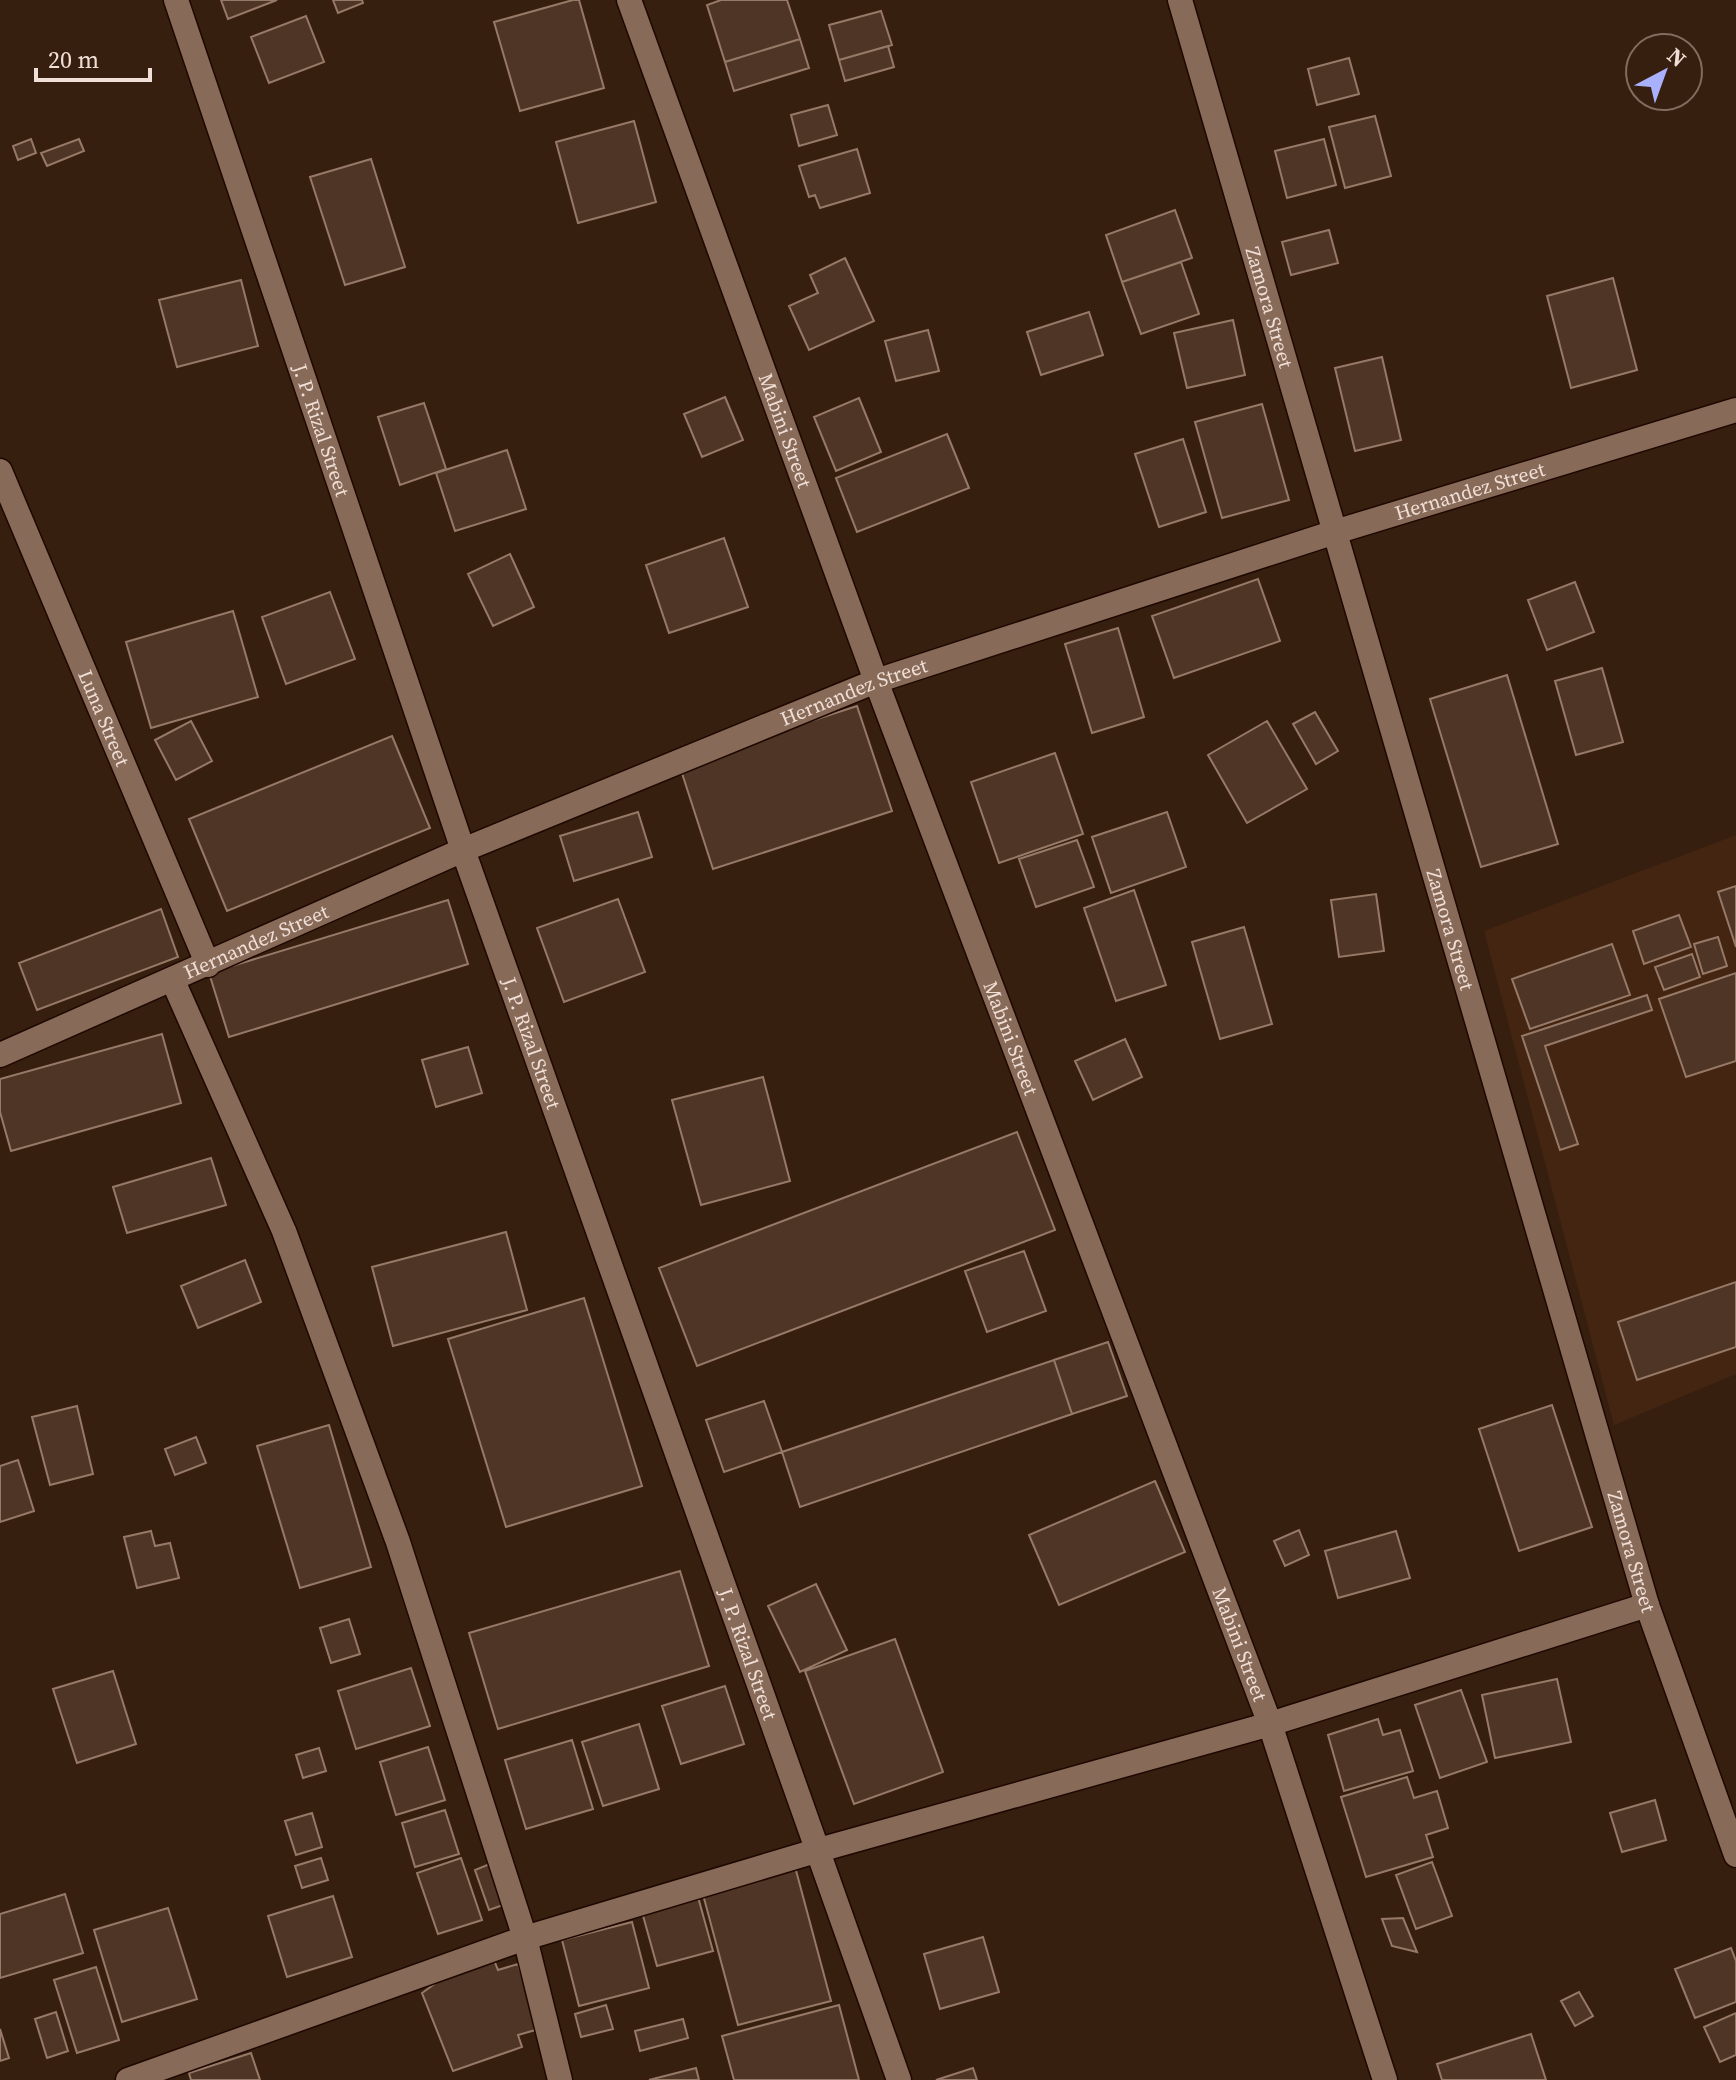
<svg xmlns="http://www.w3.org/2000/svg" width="1736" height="2080" viewBox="0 0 1736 2080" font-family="'Source Serif 4',serif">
<rect width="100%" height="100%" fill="#371f10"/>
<path fill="#442512" d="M 1736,835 L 1736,1374 L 1614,1425 L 1484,931 Z"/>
<path fill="#4f3525" stroke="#977967" stroke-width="2" d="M 221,0 L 277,0 L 228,19 Z
M 333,0 L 362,0 L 363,3 L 338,13 Z
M 573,0 L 579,0 L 604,88 L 520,111 L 494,22 Z
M 721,0 L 787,0 L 800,39 L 725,62 L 707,5 Z
M 881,11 L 892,45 L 839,60 L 829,25 Z
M 306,16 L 324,62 L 269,83 L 251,37 Z
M 800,39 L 809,68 L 734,91 L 725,62 Z
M 888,46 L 894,67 L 845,81 L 839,60 Z
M 1349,58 L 1359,94 L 1317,105 L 1308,69 Z
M 828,105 L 837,135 L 799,146 L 791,115 Z
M 1375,116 L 1391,176 L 1345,188 L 1329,127 Z
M 634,121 L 656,202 L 578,223 L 556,142 Z
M 31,139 L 36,153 L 18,160 L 13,146 Z
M 79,139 L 84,151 L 47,166 L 41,153 Z
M 1324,139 L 1336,185 L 1287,198 L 1275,151 Z
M 857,149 L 870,193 L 820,208 L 815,195 L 809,197 L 799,166 Z
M 371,159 L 405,267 L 345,285 L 310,177 Z
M 1175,210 L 1192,258 L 1122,282 L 1106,235 Z
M 1329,230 L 1338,263 L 1291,275 L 1282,242 Z
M 845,258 L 874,321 L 809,350 L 789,306 L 818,293 L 810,275 Z
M 1181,262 L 1199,314 L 1141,334 L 1122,282 Z
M 1613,278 L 1637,370 L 1571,388 L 1547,296 Z
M 241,280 L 258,346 L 177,367 L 159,300 Z
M 1089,312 L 1103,355 L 1041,375 L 1027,332 Z
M 1233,320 L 1245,375 L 1187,388 L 1174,333 Z
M 928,330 L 939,371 L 896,381 L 885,341 Z
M 1382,357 L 1401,440 L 1355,451 L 1335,368 Z
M 725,397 L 743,440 L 702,457 L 684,414 Z
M 859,398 L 881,452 L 836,471 L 814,417 Z
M 424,403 L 446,469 L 400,485 L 378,417 Z
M 1262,404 L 1289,500 L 1222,518 L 1195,422 Z
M 947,434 L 969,488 L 857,532 L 836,478 Z
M 1183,439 L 1206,512 L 1159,527 L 1135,454 Z
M 507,450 L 526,509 L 455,531 L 436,473 Z
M 724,538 L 748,607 L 669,633 L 646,565 Z
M 510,554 L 534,607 L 493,626 L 468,574 Z
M 1258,579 L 1280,641 L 1174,678 L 1152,616 Z
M 1575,582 L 1594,632 L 1547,650 L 1528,600 Z
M 330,592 L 355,659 L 286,684 L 262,617 Z
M 233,611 L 258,697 L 151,728 L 126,642 Z
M 1118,628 L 1144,717 L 1092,733 L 1065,644 Z
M 1602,668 L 1623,742 L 1576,755 L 1555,681 Z
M 1507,675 L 1558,844 L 1481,867 L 1430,699 Z
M 857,706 L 892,811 L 713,869 L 679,764 Z
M 1315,712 L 1338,751 L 1316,764 L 1293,724 Z
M 191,721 L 212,761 L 176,780 L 155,740 Z
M 1267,721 L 1307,789 L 1247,823 L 1208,755 Z
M 392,736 L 430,828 L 227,911 L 189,819 Z
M 1055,753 L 1083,834 L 999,863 L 971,782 Z
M 638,812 L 652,857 L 574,881 L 560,836 Z
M 1167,812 L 1186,867 L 1111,893 L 1092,837 Z
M 1077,840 L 1094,887 L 1036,907 L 1019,859 Z
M 1736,886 L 1736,947 L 1718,892 Z
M 1134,890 L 1166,985 L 1116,1001 L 1084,908 Z
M 1376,894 L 1384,951 L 1339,957 L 1331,900 Z
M 618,899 L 645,972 L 564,1002 L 537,928 Z
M 448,900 L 468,964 L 229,1037 L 209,973 Z
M 161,909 L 178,957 L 37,1010 L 19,963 Z
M 1679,915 L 1691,947 L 1644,964 L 1633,931 Z
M 1244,927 L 1272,1024 L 1220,1039 L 1192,942 Z
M 1718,937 L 1727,966 L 1703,974 L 1694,944 Z
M 1612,944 L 1630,995 L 1530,1029 L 1512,979 Z
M 1692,954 L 1700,977 L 1664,990 L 1655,967 Z
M 1736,973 L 1736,1061 L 1686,1077 L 1659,999 Z
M 1647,995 L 1652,1010 L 1545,1046 L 1578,1144 L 1560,1150 L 1522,1036 Z
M 162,1034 L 181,1103 L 11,1151 L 0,1112 L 0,1079 Z
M 1125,1039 L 1142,1077 L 1093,1100 L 1075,1061 Z
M 468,1047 L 482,1093 L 436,1107 L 422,1060 Z
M 763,1077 L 790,1181 L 701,1205 L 672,1100 Z
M 1017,1132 L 1055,1230 L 697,1366 L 659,1268 Z
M 211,1158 L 226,1205 L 127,1233 L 113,1187 Z
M 506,1232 L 527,1310 L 393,1346 L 372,1267 Z
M 1024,1251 L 1046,1311 L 987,1332 L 965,1271 Z
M 245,1260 L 261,1302 L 198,1328 L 181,1286 Z
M 1736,1282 L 1736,1347 L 1637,1380 L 1618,1322 Z
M 584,1298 L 642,1486 L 506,1527 L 448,1339 Z
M 1108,1342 L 1127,1396 L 1072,1414 L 1054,1360 Z
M 1054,1360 L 1072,1414 L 800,1507 L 782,1452 Z
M 764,1401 L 782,1452 L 724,1472 L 706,1420 Z
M 1552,1405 L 1592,1527 L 1519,1551 L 1479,1429 Z
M 77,1406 L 93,1474 L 50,1485 L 32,1417 Z
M 329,1425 L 371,1567 L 300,1588 L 257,1446 Z
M 196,1437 L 206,1463 L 175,1475 L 165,1449 Z
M 18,1460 L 34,1511 L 0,1522 L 0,1466 Z
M 1155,1481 L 1185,1552 L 1059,1605 L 1029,1535 Z
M 1299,1530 L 1309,1555 L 1285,1566 L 1274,1541 Z
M 151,1531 L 155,1546 L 170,1543 L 179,1578 L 137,1588 L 124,1537 Z
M 1396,1531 L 1410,1578 L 1338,1598 L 1325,1551 Z
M 680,1571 L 709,1666 L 498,1729 L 469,1633 Z
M 816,1584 L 847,1650 L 800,1672 L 768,1606 Z
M 349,1619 L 360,1654 L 331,1663 L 320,1628 Z
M 895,1639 L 943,1772 L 854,1804 L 805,1671 Z
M 411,1668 L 430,1726 L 356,1749 L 338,1691 Z
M 113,1671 L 136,1744 L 77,1763 L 53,1689 Z
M 1557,1679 L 1571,1742 L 1495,1758 L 1482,1695 Z
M 725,1686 L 744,1744 L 681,1764 L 662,1706 Z
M 1461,1690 L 1487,1762 L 1440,1778 L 1415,1705 Z
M 1378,1719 L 1383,1735 L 1400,1730 L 1413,1771 L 1344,1791 L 1328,1735 Z
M 639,1724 L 659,1789 L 603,1806 L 582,1742 Z
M 572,1740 L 593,1809 L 526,1829 L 505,1760 Z
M 428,1747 L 445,1800 L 396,1815 L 380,1762 Z
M 319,1748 L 326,1771 L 303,1778 L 296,1755 Z
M 1407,1777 L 1414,1798 L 1437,1791 L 1448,1828 L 1426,1835 L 1433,1857 L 1366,1877 L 1341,1797 Z
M 1655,1800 L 1666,1840 L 1622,1852 L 1610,1813 Z
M 445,1810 L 459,1854 L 415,1867 L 402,1823 Z
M 312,1813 L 322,1847 L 296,1855 L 285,1821 Z
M 321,1858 L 328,1880 L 302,1888 L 295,1866 Z
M 461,1858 L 482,1920 L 438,1934 L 417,1873 Z
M 1432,1862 L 1452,1916 L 1416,1929 L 1396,1875 Z
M 492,1863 L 506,1904 L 489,1910 L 475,1870 Z
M 794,1863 L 831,2001 L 738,2025 L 701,1887 Z
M 65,1894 L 83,1953 L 0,1978 L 0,1914 Z
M 333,1896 L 352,1957 L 287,1977 L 268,1916 Z
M 698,1897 L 713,1951 L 657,1966 L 642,1912 Z
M 168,1908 L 197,1999 L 122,2022 L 94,1930 Z
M 1403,1918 L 1417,1952 L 1392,1946 L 1382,1919 Z
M 632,1922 L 649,1988 L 579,2006 L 562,1940 Z
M 983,1937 L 999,1992 L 940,2009 L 924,1954 Z
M 1731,1948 L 1736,1961 L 1736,2002 L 1695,2018 L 1675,1969 Z
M 494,1960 L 498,1970 L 518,1964 L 539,2029 L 518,2035 L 522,2047 L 453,2071 L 422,1993 L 447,1975 Z
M 96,1967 L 119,2040 L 77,2053 L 54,1980 Z
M 1579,1992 L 1593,2016 L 1575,2026 L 1561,2001 Z
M 606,2005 L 613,2029 L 581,2037 L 575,2014 Z
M 839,2005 L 859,2080 L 734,2080 L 722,2036 Z
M 56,2012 L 68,2051 L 47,2058 L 35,2019 Z
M 1736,2013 L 1736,2055 L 1720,2062 L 1704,2027 Z
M 683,2019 L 688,2038 L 640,2051 L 635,2031 Z
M 0,2029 L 9,2058 L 0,2061 Z
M 1531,2034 L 1546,2080 L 1442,2080 L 1437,2064 Z
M 251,2053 L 260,2080 L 191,2080 L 189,2073 Z
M 696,2068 L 699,2080 L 649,2080 Z
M 973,2068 L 977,2080 L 936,2080 Z"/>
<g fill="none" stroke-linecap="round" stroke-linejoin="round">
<defs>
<g id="minor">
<path id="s1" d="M 629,0 L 876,681 L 1270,1724 L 1385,2080"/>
<path id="s2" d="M 1180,0 L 1647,1605 L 1736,1855"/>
<path id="s3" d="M 0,471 L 208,965"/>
<path d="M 173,981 L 284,1231 L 398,1542 L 525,1938 L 560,2080"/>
<path id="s4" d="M 0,1055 L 463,850 L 876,681 L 1335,532 L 1736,410"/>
<path d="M 128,2080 L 525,1938 L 819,1850 L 1270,1724 L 1647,1605"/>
</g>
<g id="secondary">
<path id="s5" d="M 176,0 L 463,850 L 899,2080"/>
</g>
</defs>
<use href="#minor" stroke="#1e0800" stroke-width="27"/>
<use href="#secondary" stroke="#1e0800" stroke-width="27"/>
<use href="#minor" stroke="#886a59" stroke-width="24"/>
<use href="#secondary" stroke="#886a59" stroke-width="24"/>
</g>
<g text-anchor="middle" stroke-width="8" stroke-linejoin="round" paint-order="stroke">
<g font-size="20" fill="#f0dfd6" stroke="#371f10">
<text dy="7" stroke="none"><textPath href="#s2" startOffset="320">Zamora Street</textPath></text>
<text dy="7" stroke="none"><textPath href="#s5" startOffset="454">J. P. Rizal Street</textPath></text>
<text dy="7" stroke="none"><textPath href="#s1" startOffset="458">Mabini Street</textPath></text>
<text dy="7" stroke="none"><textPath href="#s4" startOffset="1576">Hernandez Street</textPath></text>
<text dy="7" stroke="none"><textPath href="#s4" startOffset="928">Hernandez Street</textPath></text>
<text dy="7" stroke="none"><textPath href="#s3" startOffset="268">Luna Street</textPath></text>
<text dy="7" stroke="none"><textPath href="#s2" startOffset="968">Zamora Street</textPath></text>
<text dy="7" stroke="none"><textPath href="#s4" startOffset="280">Hernandez Street</textPath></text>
<text dy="7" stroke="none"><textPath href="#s1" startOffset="1106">Mabini Street</textPath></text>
<text dy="7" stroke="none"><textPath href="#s5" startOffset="1102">J. P. Rizal Street</textPath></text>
<text dy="7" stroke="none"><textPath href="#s2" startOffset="1616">Zamora Street</textPath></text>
<text dy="7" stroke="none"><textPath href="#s1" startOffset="1754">Mabini Street</textPath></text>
<text dy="7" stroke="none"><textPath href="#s5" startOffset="1750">J. P. Rizal Street</textPath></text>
</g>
</g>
<g transform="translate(1664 72) rotate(41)"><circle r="38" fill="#371f10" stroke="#816c5f" stroke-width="2"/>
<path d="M0-6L14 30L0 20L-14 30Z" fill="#a9b0fc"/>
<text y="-12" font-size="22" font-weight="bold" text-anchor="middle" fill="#f0dfd6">N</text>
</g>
<path d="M36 68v12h114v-12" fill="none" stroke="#f0dfd6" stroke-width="4"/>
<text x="48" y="68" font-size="24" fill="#f0dfd6" stroke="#371f10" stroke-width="6" paint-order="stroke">20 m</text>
</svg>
